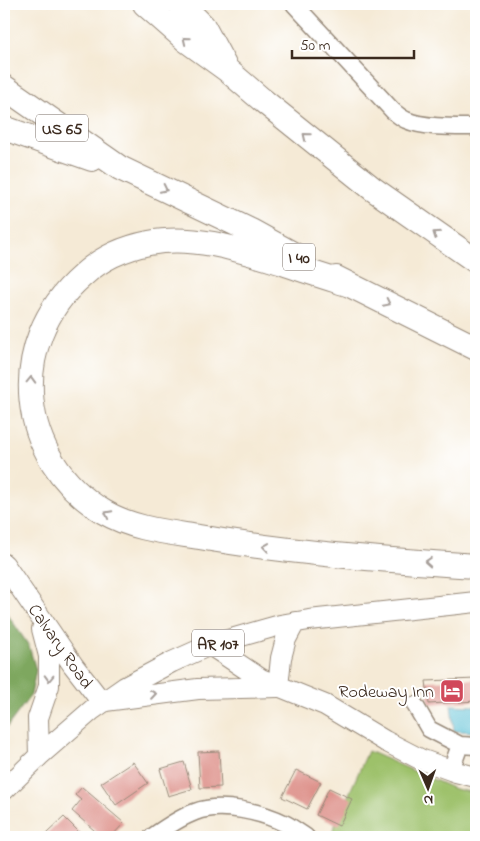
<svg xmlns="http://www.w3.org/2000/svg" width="480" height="841" viewBox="0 0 480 841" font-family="'Indie Flower',sans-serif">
<rect width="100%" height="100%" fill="#fff"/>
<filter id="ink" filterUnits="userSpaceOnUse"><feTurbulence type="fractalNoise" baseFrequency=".02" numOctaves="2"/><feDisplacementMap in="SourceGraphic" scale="10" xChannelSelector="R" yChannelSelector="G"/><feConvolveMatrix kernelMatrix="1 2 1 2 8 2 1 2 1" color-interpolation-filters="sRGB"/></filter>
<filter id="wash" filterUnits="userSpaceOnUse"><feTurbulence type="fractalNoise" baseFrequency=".0096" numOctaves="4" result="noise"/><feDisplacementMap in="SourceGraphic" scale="20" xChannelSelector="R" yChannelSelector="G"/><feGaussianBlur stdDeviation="1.12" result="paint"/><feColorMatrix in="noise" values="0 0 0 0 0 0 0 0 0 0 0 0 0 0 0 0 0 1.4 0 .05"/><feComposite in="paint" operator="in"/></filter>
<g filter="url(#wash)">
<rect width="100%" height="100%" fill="#f5ead6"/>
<path fill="#9dc16b" stroke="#6c7644" d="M 368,751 L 455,789 L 476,793 L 476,837 L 330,837 Z"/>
<path fill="#7ea75f" stroke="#5c683e" d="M 4,609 L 29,646 L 36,670 L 31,695 L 4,731 Z"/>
<path fill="#56bed3" stroke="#487478" d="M 451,705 L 476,706 L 476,732 L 454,731 Z"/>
<g id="blocks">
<path fill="#dd8f88" d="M 476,679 L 476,701 L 429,704 L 426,681 Z
M 219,751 L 221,787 L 200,788 L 198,752 Z
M 133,762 L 148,783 L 116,805 L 101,783 Z
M 184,762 L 192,789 L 168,796 L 160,769 Z
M 296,770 L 321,782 L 307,809 L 282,797 Z
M 82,787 L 124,823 L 111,837 L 102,837 L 72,811 L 81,800 L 75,795 Z
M 329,788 L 352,799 L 339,826 L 316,815 Z
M 64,817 L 84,837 L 49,837 L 46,834 Z"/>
</g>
</g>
<g filter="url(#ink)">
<use href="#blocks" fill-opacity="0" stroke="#988a7a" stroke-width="1"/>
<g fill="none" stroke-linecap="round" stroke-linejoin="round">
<defs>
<path id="minor" d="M 294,4 L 393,111 C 397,114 401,118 406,120 C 424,128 456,127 476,127
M 415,705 L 429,729 L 460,745 L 451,770
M 460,745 L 476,746
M 152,837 C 166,827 179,818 195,812 C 221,802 262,812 286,824 C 293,828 300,833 306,837"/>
<path id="major" d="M 4,564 L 73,665 L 97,696 L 105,701 L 198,689 L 278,687
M 210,645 L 261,679 L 325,705 L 385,741 L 420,759 L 456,772 L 476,777
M 278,687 L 281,658 L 286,639 L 295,622
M 39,756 L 38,718 L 49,686 L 49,656 L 42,629
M 4,790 L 39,756 L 92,710 L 125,687 L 172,662 L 210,645 L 280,625 L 309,620 L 476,602"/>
<path id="highway" d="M 145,4 L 186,40 L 226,69 L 261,99 L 373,189 L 476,261
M 181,4 L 203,26 L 224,65
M 4,87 L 120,168 L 251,231 L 300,258
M 4,128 L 92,159
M 336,278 L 476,348
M 350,285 C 328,278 305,271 283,263 C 241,250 193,234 149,243 C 124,248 100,259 82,276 C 5,343 17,460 104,512 C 133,529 167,532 199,537 C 291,553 384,560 476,566"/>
</defs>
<use href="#minor" stroke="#988a7a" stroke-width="19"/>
<use href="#major" stroke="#988a7a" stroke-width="22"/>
<use href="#highway" stroke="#988a7a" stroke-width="26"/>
<use href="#minor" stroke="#fff" stroke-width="16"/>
<use href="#major" stroke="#fff" stroke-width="20"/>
<use href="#highway" stroke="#fff" stroke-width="24"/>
</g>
<defs><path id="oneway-chevron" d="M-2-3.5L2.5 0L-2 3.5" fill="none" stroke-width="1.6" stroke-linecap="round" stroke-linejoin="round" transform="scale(1.25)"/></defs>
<g stroke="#a79f9a">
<use href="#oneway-chevron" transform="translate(186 40) rotate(-141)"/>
<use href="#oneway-chevron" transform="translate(306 136) rotate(-141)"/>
<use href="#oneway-chevron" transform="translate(164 189) rotate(26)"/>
<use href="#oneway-chevron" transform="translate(436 234) rotate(-145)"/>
<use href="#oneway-chevron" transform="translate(387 303) rotate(26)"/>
<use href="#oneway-chevron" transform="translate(31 380) rotate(-88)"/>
<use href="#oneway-chevron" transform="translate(108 514) rotate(-152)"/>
<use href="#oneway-chevron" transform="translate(266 547) rotate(-172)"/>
<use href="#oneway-chevron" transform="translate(428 562) rotate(-176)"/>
<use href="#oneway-chevron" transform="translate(49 678) rotate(92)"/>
<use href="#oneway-chevron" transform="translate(153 694) rotate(-8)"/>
</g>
</g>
<defs>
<symbol id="hotel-square" viewBox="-11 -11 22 22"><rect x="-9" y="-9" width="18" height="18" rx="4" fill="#d1495b" stroke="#fff"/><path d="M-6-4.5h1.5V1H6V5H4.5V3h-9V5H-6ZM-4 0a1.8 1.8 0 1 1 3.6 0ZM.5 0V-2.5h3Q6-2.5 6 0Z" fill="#fff"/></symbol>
</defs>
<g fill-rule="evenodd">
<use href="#hotel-square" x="438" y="677" width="28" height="28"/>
</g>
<g text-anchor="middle" stroke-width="4" stroke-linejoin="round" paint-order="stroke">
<g fill="#fff" stroke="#766a62" stroke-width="1">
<rect x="36" y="114.5" width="52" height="27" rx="4"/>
<rect x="283" y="243.5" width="32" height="27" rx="4"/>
<rect x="192" y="629.5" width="52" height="27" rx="4"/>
</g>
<g font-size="16" font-weight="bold" fill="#3b2a1e">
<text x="62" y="134">US 65</text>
<text x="299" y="263">I 40</text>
<text x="218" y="649">AR 107</text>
</g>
<g font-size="18" fill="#3b2a1e" stroke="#fff">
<text transform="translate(61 646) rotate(55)" y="6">Calvary Road</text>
</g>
<g font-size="18" fill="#3b2a1e" stroke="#fff" text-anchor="end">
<text x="434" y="697">Rodeway Inn</text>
</g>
</g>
<rect width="480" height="841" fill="none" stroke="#fff" stroke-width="20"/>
<g transform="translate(428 788) rotate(178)" stroke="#ffffff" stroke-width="4" paint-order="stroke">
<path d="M0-4L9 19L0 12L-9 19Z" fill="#3b2a1e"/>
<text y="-8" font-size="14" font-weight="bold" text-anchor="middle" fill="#3b2a1e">N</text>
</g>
<path d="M292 50v8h122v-8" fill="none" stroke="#3b2a1e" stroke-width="2.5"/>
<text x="300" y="50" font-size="15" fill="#3b2a1e" stroke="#ffffff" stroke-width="4" paint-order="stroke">50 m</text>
</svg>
